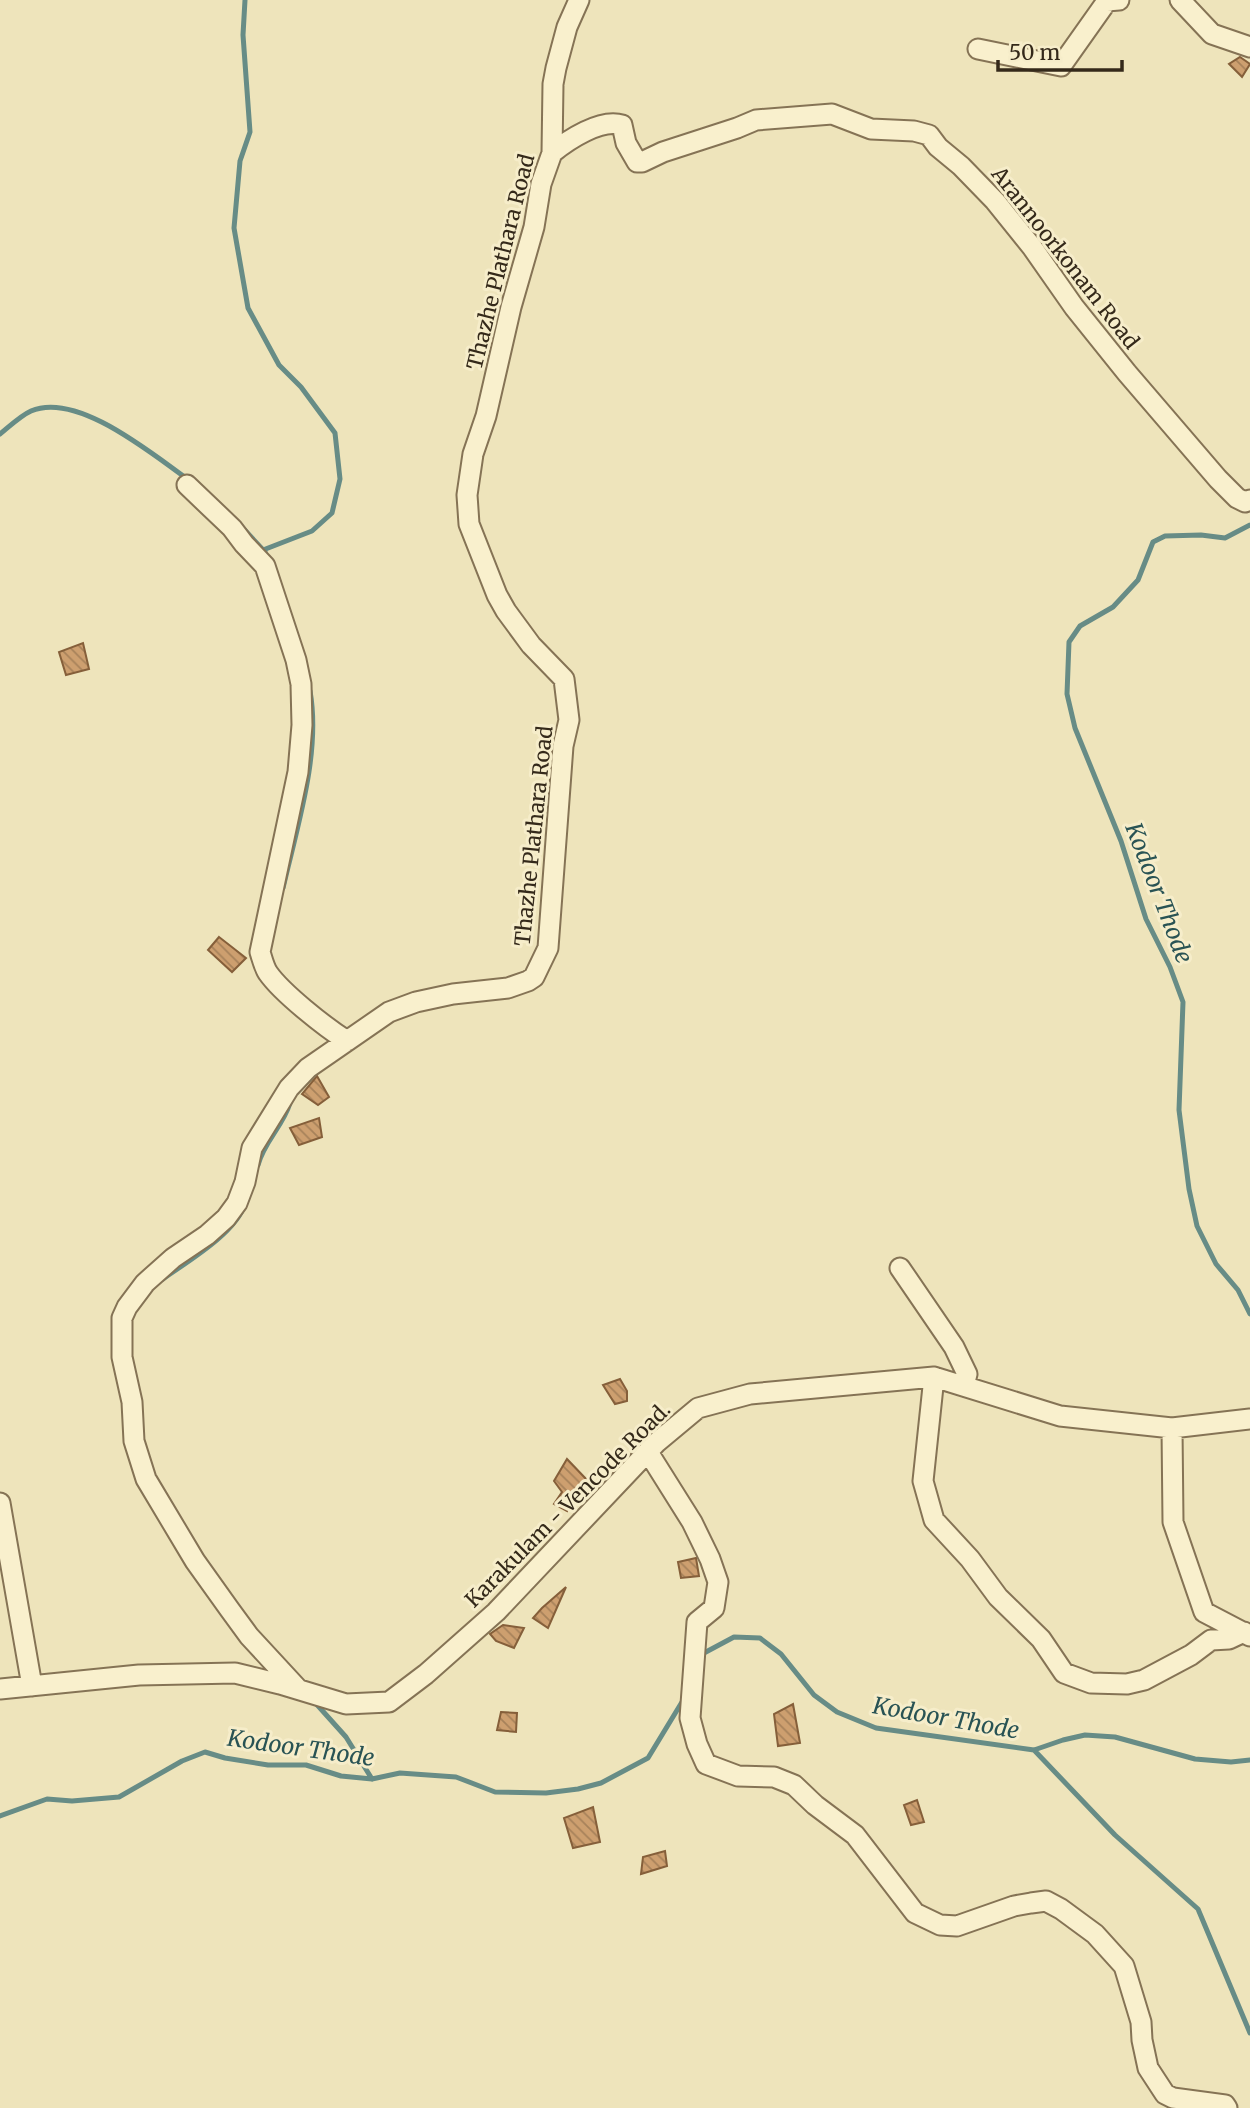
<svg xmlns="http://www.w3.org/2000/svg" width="1250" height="2108" viewBox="0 0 1250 2108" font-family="Merriweather,serif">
<defs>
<pattern id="building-back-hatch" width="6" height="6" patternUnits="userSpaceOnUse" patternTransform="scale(1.75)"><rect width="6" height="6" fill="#cd9f6f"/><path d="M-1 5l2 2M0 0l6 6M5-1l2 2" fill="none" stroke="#a7825a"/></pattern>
</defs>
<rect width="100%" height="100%" fill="#eee4bb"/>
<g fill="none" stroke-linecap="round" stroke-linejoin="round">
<path stroke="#678c86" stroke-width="5" d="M 245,0 L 243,35 L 250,132 L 240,161 L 234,228 L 248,308 L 279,365 L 301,387 L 335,433 L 340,479 L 332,513 L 312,531 L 263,550
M 0,434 C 9,427 20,416 31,411 C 77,391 152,454 189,480
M 1250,525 L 1225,538 L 1201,535 L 1165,536 L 1153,542 L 1138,580 L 1113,607 L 1080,626 L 1069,642 L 1067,694 L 1075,728 L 1121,841 L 1146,919 L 1170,967 L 1183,1002 L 1179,1110 L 1189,1189 L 1197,1226 L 1216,1264 L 1238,1290 L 1250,1314
M 241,526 L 265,552
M 283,888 C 297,827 321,753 310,691
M 258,1165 C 264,1142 283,1126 290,1103
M 163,1279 C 188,1261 235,1234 245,1204
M 702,1658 L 704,1653 L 734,1637 L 760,1638 L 781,1654 L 814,1695 L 837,1712 L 876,1728 L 1034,1750 L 1063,1740 L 1085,1735 L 1115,1737 L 1195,1759 L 1231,1762 L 1250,1760
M 311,1698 L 346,1737 L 372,1779
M 1034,1750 L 1115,1835 L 1198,1909 L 1250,2033
M 0,1816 L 47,1799 L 72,1801 L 119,1797 L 182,1761 L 205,1752 L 225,1758 L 268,1765 L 306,1765 L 341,1776 L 372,1779 L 400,1773 L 456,1777 L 495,1792 L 546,1793 L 578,1789 L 601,1783 L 648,1758 L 682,1702"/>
</g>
<path fill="url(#building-back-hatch)" stroke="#855f3a" stroke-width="2" d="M 1240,57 L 1250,64 L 1242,77 L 1229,64 Z
M 83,643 L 89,669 L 66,675 L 59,652 Z
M 219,937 L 246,958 L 232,972 L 208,950 Z
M 317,1076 L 329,1097 L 318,1105 L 302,1094 Z
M 319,1118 L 322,1137 L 299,1145 L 290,1128 Z
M 620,1379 L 627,1391 L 627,1401 L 615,1404 L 603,1385 Z
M 567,1459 L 588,1481 L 572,1494 L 567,1511 L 554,1504 L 562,1492 L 554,1481 Z
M 696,1558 L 699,1576 L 681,1578 L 678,1562 Z
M 566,1587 L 548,1628 L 533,1618 L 542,1608 Z
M 503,1625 L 524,1628 L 514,1648 L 496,1641 L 490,1634 Z
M 793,1704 L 800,1743 L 778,1746 L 774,1714 Z
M 501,1712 L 517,1713 L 516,1732 L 497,1730 Z
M 917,1800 L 924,1822 L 911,1825 L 904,1805 Z
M 593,1807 L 600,1842 L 573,1848 L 564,1818 Z
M 665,1851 L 667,1866 L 641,1874 L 643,1857 Z"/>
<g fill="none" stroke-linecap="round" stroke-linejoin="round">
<defs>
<path id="minor" d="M 1180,0 L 1212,34 L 1250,47
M 978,49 L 1061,66 L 1107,1 L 1119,0
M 552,153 C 568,140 601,118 622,125 L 626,143 L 637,162 L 642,162 L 663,152 L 737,128 L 756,120 L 832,114 L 871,129 L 914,131 L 929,135 L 938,147 L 961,166 L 995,201 L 1032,247 L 1074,307 L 1127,373 L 1218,479 L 1237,498 L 1245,502 L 1250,500
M 187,485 L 232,528 L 244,544 L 265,566 L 296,660 L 301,684 L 302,725 L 298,772 L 260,952 C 262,958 264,967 268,973 C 282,993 325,1027 347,1041
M 900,1268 L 954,1347 L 967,1374 L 964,1386
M 934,1377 L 923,1481 L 934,1520 L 970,1559 L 998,1597 L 1041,1639 L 1064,1673 L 1091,1683 L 1127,1684 L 1144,1680 L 1191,1655 L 1211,1640 L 1229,1639 L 1244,1632
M 1172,1428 L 1173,1522 L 1204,1612 L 1250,1636
M 648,1452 L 692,1522 L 710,1559 L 718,1582 L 714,1608 L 697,1622 L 690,1718 L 697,1744 L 706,1764 L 738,1776 L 774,1777 L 794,1785 L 815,1805 L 855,1835 L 915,1913 L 940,1925 L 957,1926 L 1014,1906 L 1031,1903 L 1046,1901 L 1061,1909 L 1095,1934 L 1124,1966 L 1141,2022 L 1142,2040 L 1148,2068 L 1165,2094 L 1173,2098 L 1225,2105 L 1227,2108
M 0,1503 L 32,1686
M 0,1689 L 139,1675 L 235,1673 L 280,1684 L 346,1704 L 389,1702 L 426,1674 L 496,1612 L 656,1443 L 698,1408 L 750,1394 L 934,1377 L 1060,1416 L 1172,1428 L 1250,1419
M 298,1689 L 249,1636 L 230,1610 L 195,1561 L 146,1479 L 134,1441 L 132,1402 L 122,1357 L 122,1318 L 127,1307 L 145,1283 L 173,1258 L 207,1235 L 226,1218 L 237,1203 L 245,1182 L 252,1148 L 289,1088 L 308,1068 L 389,1012 L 416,1002 L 453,994 L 508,988 L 528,981 L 534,977 L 548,948 L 563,746 L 569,720 L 564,679 L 531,645 L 506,611 L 497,595 L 469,524 L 467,495 L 473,454 L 486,416 L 511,307 L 534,227 L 541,184 L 552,153 L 553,84 L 556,68 L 567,27 L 579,0"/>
</defs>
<use href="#minor" stroke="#857355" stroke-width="23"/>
<use href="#minor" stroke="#f9f0cd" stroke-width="19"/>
</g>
<g text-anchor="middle" stroke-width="6" stroke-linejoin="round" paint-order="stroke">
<g font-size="21" fill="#34291a" stroke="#f6edca">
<text transform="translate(1065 258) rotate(52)" y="7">Arannoorkonam Road</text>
<text transform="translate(501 262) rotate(-76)" y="7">Thazhe Plathara Road</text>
<text transform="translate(534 836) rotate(-84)" y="7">Thazhe Plathara Road</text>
<text transform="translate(568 1505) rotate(-45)" y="7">Karakulam - Vencode Road.</text>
</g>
<g font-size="23" font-style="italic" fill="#295354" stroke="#f6edca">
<text transform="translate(1159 893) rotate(69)" y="8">Kodoor Thode</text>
<text transform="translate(946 1718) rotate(10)" y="8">Kodoor Thode</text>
<text transform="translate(301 1748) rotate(8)" y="8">Kodoor Thode</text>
</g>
</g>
<path d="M998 60v10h124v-10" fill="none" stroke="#34291a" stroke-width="3.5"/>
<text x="1009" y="60" font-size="21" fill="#34291a" stroke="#f6edca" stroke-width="5" paint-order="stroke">50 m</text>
</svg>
